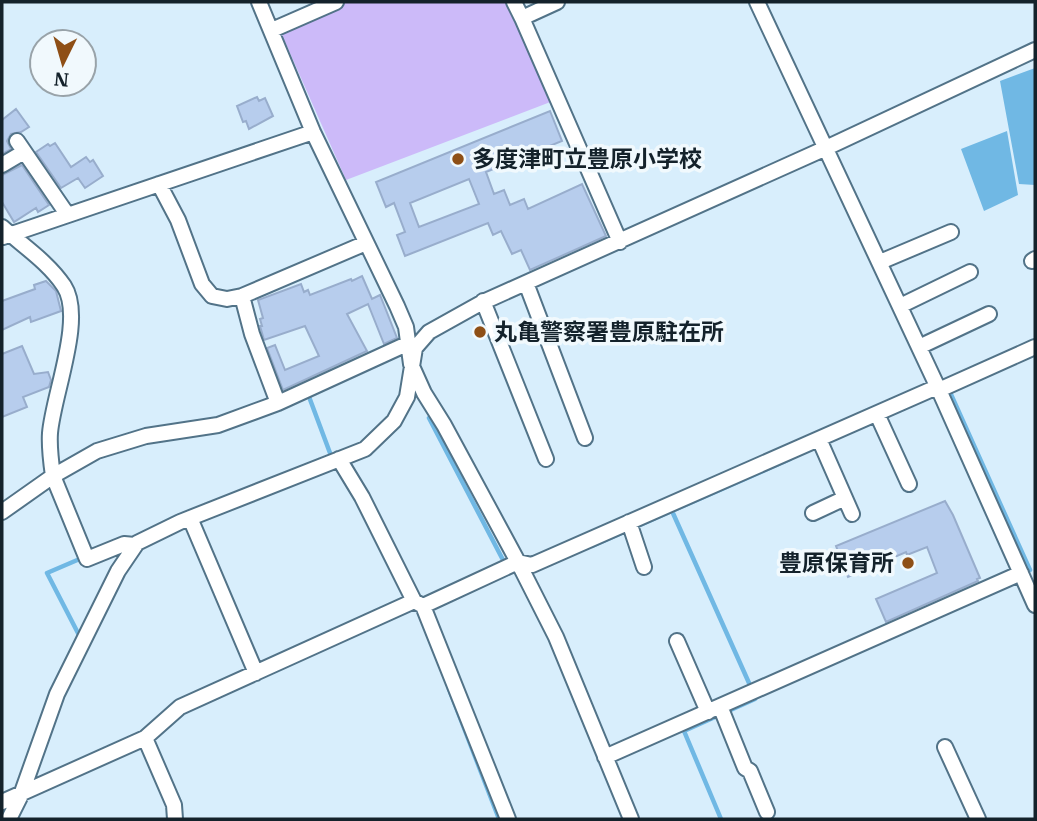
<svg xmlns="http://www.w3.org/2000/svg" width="1037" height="821" viewBox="0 0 1037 821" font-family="'IBM Plex Serif','Noto Sans JP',serif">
<rect width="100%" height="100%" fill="#d8eefc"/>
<path fill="#ccbaf9" d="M 348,2 L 507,2 L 553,101 L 346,180 L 282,35 L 283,30 Z"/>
<path fill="#70b8e4" d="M 1035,68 L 1035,185 L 1019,184 L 1000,81 Z
M 1007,131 L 1018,195 L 984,211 L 961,149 Z"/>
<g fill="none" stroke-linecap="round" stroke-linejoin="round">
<path stroke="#70b8e4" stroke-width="4.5" d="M 949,390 L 1030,570
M 308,394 L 330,453
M 429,418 L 503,560
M 672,511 L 749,683
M 592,546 L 790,459
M 80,637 L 47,573 L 82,558
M 449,689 L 499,819
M 721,819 L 684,731 L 755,699"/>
</g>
<path fill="#b7cded" stroke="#98adcc" stroke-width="2" fill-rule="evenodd" d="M 257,97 L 259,101 L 265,98 L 273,116 L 249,129 L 246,121 L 243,122 L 237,106 Z
M 16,109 L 29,127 L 21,132 L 11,134 L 7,141 L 11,149 L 2,154 L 2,120 Z
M 550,111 L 562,141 L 486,172 L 494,194 L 504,190 L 510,205 L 524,199 L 528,209 L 582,184 L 606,236 L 530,270 L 521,250 L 512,254 L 501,231 L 493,235 L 488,223 L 405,256 L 397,235 L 405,232 L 394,203 L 386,207 L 376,182 ZM 469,179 L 479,204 L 419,227 L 410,203 Z
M 55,143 L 71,167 L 86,157 L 90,162 L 93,160 L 103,176 L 85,188 L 78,178 L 61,188 L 36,152 L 48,144 L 50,146 Z
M 22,165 L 49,205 L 38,212 L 36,208 L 14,222 L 2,202 L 2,175 Z
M 362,276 L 372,299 L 380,295 L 397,338 L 384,344 L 368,304 L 347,314 L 367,351 L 283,390 L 267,348 L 275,345 L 285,370 L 319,356 L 305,326 L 264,340 L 260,326 L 262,326 L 260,319 L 263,318 L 258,300 L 301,284 L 304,292 L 308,290 L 310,295 L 351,279 L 352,281 Z
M 46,281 L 56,291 L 61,311 L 31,322 L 30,317 L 2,330 L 2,301 L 35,289 L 34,285 Z
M 22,346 L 34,374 L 48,372 L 51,380 L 49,387 L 23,397 L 27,407 L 2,417 L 2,354 Z
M 945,501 L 953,515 L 980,578 L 977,579 L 978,581 L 886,622 L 876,599 L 937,573 L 927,547 L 907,555 L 906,552 L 848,577 L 836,546 Z"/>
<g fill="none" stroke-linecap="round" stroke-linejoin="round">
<defs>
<path id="minor" d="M 259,2 L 313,132 L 397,306 L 406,327 L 411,364 L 424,393 L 444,425 L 518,562 L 556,637 L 631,819
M 514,2 L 522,18
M 557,2 L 522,18 L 620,242
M 757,2 L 939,390 L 1035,605
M 272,30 L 336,2
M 17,141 L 67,214
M 2,165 L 24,152
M 159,184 L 178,220 L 202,284 L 212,296 L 227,299 L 242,296 L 366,243
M 2,227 C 23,246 48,262 64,286 C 85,318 53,395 50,433 C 49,447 51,462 53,476 L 2,512
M 3,237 L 313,132
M 1032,261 L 1035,259
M 880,262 L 951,232
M 526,283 L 585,438
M 242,296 L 252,334 L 278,403
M 483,301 L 546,459
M 900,306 L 970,272
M 919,347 L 989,314
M 877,414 L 909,484
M 819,439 L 852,514
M 339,459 L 362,497 L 414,601 L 423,606 L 508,819
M 813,513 L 845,498
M 190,518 L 256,673
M 629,522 L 644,567
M 135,545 L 124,544 L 87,559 L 53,476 L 97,451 L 146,436 L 218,425 L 278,403 L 409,343
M 423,606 L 518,562 L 532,565 L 930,390 L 939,390 L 1035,347
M 677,641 L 708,712
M 720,706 L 745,768 L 750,771 L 767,812
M 145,738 L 174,805 L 175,819
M 945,747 L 978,819
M 605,757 L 1021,573
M 2,802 L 145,738 L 180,707 L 414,601
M 9,819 L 21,795 L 57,694 L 118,571 L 137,543 L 180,522 L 365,449 L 394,421 L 407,397 L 415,348 L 429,332 L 481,303 L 826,148 L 1035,50"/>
</defs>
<use href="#minor" stroke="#527388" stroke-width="18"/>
<use href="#minor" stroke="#fff" stroke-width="14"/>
</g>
<g fill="#8e4f16" stroke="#f1f9fd" stroke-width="2.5">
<circle cx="458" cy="159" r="7"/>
<circle cx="480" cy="332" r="7"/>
<circle cx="908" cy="563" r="7"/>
</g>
<g text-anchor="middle" stroke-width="7" stroke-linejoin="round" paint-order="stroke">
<g font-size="23" font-weight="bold" fill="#14222b" stroke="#f1f9fd" text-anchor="start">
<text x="472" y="167">多度津町立豊原小学校</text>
<text x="494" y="340">丸亀警察署豊原駐在所</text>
<text x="894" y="571" text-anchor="end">豊原保育所</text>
</g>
</g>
<rect width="1037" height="821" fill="none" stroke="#14222b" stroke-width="7"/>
<g transform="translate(63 63) rotate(185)"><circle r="33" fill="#f1f9fd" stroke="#99a3a9" stroke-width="2"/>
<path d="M0-5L12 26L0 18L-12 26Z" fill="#8e4f16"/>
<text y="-10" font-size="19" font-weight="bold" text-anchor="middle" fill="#14222b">N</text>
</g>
</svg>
